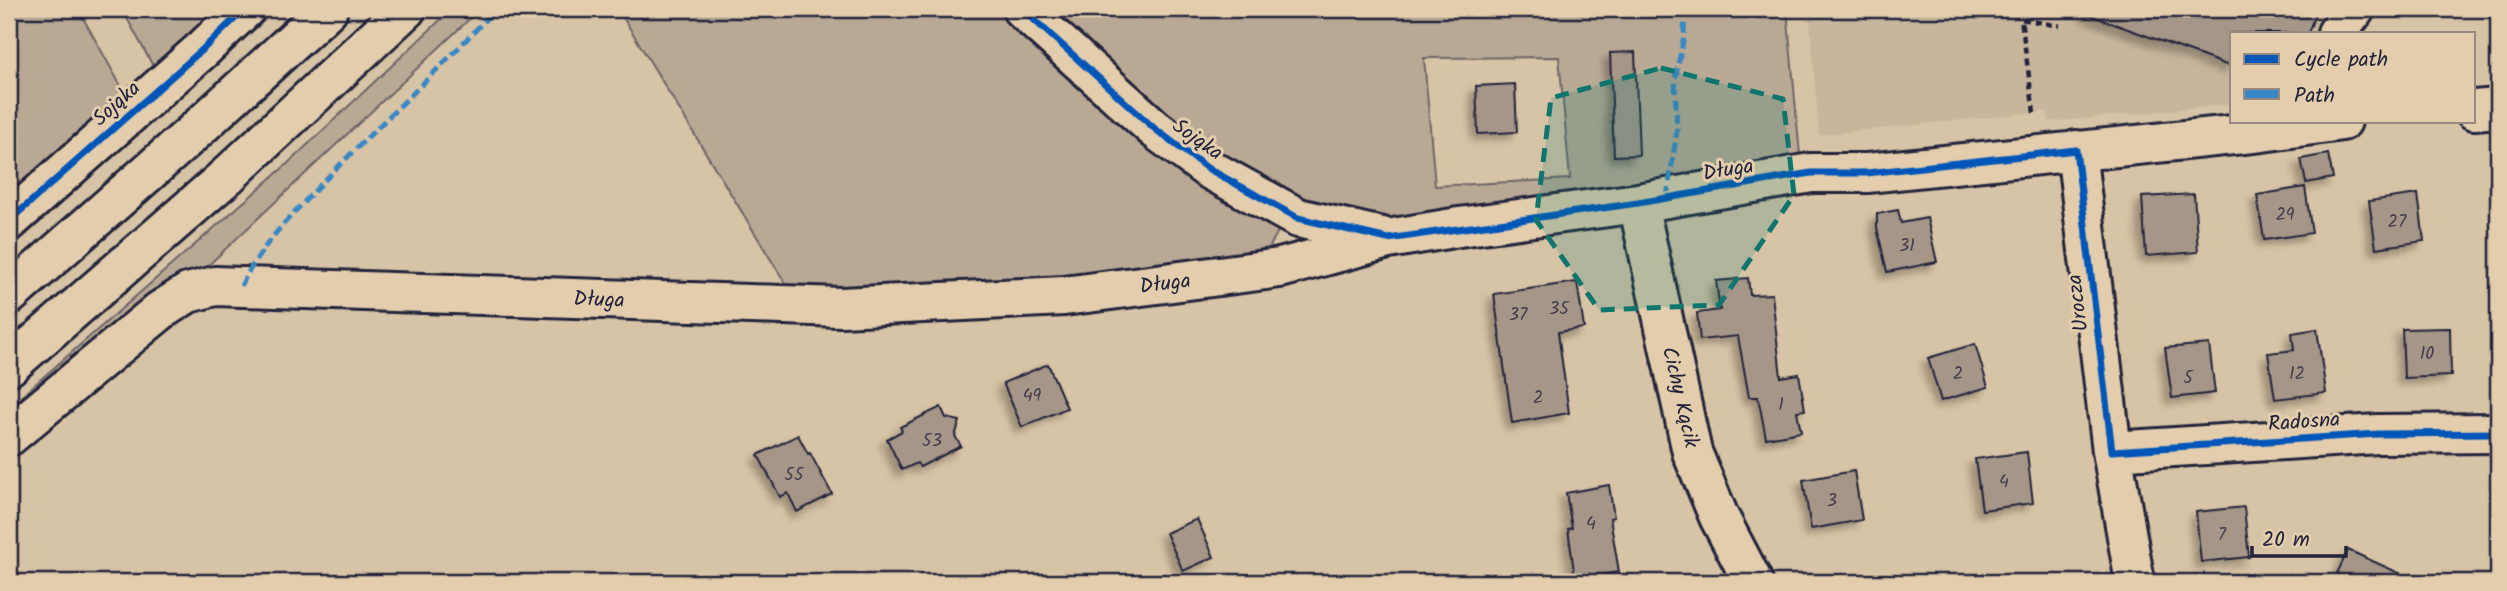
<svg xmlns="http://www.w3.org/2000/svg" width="2507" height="591" viewBox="0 0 2507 591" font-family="Kalam,sans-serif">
<defs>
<filter id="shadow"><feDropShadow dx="-6" dy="6" stdDeviation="3.5" flood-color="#0004"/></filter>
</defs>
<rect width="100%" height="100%" fill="#d7c3a5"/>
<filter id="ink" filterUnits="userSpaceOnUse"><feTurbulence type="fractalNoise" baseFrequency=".0143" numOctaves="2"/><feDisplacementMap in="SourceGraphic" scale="14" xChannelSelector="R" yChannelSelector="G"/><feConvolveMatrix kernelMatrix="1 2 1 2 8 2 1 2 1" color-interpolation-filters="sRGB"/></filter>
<g filter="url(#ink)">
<path fill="#c8b69c" d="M 1809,9 L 2336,9 L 2327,33 L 2232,33 L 2232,104 L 2049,122 L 2047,111 L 1819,135 Z"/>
<path fill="#b9a894" stroke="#6e6568" stroke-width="2" fill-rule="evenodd" d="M 9,9 L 78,9 L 131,104 L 9,205 Z
M 122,9 L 230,9 L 159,77 Z
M 265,9 L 277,9 L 9,250 L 9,236 Z
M 452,9 L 480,9 L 198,275 L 9,426 L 9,407 L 285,166 Z
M 618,9 L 1004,9 L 1279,229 L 1265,256 L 965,291 L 792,294 Z
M 1040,9 L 1787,9 L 1800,156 L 1411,223 L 1377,215 L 1301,207 L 1170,129 ZM 1559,57 L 1570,179 L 1435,186 L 1424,58 Z"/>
<path fill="#a59687" stroke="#22223b" stroke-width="2" filter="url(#shadow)" d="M 2084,9 L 2317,9 L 2308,33 L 2232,33 L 2232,67 L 2084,13 Z
M 1635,52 L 1639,155 L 1614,156 L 1610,53 Z
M 1515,84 L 1517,132 L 1478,134 L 1476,86 Z
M 2328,154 L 2333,178 L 2306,183 L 2301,159 Z
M 2305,187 L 2312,233 L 2264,240 L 2257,195 Z
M 2194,194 L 2198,252 L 2146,256 L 2142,197 Z
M 2418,194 L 2424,241 L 2376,248 L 2369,201 Z
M 1898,210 L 1901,223 L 1927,218 L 1937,262 L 1887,272 L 1877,228 L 1877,214 Z
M 1748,278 L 1750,295 L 1772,294 L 1781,377 L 1799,374 L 1805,410 L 1797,411 L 1801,432 L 1766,438 L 1758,397 L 1749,397 L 1738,336 L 1700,340 L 1697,313 L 1720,310 L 1716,281 Z
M 1577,282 L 1584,328 L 1558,332 L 1569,413 L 1512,423 L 1494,294 Z
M 2450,328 L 2451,376 L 2404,378 L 2402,329 Z
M 2317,329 L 2326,393 L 2275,399 L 2268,353 L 2294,350 L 2292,333 Z
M 1975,344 L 1988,387 L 1941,401 L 1928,358 Z
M 2209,344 L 2215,393 L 2172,398 L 2165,348 Z
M 1048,364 L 1067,408 L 1022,427 L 1003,383 Z
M 941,407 L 946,418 L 960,421 L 955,436 L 961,446 L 920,467 L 917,463 L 902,470 L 887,439 L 902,431 L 900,427 Z
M 798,435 L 808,454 L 810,453 L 832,494 L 797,512 L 788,493 L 780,497 L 758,455 Z
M 2027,452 L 2033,503 L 1982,510 L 1975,459 Z
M 1854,471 L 1862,520 L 1811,529 L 1803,480 Z
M 1609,485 L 1614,517 L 1610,518 L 1619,572 L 1575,578 L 1568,529 L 1572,528 L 1566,493 Z
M 2244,507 L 2249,557 L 2201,562 L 2196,512 Z
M 1197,519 L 1214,557 L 1183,571 L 1166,533 Z
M 2348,550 L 2419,582 L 2333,582 Z"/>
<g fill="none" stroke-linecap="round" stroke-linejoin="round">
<defs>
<path id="minor" d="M 1022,9 L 1155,129 L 1207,168 L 1298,218 L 1382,237
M 2337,33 L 2355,9
M 2474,110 L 2498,108
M 2076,150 L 2112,451 L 2135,582
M 1638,203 L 1692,452 L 1719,517 L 1753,582
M 9,221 L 203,49 L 245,9
M 9,436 L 161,310 L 188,293 L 215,286 L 841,307 L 1064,296 L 1280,268 L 1388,239 L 1459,227 L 1638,203 L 1811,173 L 1867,173 L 2262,132 L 2342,121
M 2112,451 L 2378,434 L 2498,433"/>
<path id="highway" d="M 9,295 L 194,132 L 328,9
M 9,366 L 227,176 L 406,9"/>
</defs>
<use href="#minor" stroke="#22223b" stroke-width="44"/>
<use href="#highway" stroke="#22223b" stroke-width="44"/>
<path stroke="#22223b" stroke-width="4.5" stroke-dasharray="7 5" stroke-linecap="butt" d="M 2034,113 L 2021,19 L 2060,26"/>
<use href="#minor" stroke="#e3cdac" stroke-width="38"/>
<use href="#highway" stroke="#e3cdac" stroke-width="38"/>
<path stroke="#3887c6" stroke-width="5" stroke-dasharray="10 5" stroke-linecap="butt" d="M 1667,197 L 1677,131 L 1675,80 L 1684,36 L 1685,9
M 241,286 C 263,242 291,216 324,181 C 380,123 441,69 495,9"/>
<defs>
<path id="cycleway" d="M 1022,9 L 1155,129 L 1207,168 L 1298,218 L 1388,239 L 1638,203 L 1811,173 L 1867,173 L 2076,150 L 2112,451 L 2378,434 L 2498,433
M 9,221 L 203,49 L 245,9"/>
</defs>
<use href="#cycleway" stroke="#e3cdac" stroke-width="11"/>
<use href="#cycleway" stroke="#0057b8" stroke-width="7"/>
</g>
</g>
<path fill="#0f766e" fill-opacity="0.2" stroke="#0f766e" stroke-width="5" stroke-dasharray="14 9" stroke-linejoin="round" d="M 1661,68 L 1783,99 L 1794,195 L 1719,305 L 1599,310 L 1536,220 L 1551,98 Z"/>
<g text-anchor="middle" stroke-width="6" stroke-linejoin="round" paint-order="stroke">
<g font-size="18" fill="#433f4e">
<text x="2285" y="220">29</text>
<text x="2397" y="227">27</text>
<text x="1907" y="251">31</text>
<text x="1559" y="314">35</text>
<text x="1518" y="320">37</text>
<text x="2427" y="359">10</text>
<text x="1958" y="379">2</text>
<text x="2297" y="379">12</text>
<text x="2188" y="383">5</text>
<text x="1032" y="401">49</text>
<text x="1538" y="403">2</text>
<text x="1781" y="410">1</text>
<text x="932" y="446">53</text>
<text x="794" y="480">55</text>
<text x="2004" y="487">4</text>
<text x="1832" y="506">3</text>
<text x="1591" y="529">4</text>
<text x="2222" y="540">7</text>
</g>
<g font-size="21" fill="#22223b" stroke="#e3cdac">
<text transform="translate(116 103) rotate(-42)" y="7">Sojąka</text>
<text transform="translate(1198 139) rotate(35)" y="7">Sojąka</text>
<text transform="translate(1728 169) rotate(-9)" y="7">Długa</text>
<text transform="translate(1165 283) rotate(-7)" y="7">Długa</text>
<text transform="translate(599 299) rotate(2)" y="7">Długa</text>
<text transform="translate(2077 303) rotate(-97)" y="7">Urocza</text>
<text transform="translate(1681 397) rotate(77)" y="7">Cichy Kącik</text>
<text transform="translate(2304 421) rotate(-4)" y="7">Radosna</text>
</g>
</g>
<rect width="2507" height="591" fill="none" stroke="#e3cdac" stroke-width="35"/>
<rect x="18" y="18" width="2472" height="556" fill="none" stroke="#22223b" stroke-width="2.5" filter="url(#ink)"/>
<rect x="2230" y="32" width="245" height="91" fill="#e3cdac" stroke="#96897f" stroke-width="2"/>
<rect x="2244" y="54" width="35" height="10" fill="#0057b8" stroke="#96897f" stroke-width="2"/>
<text x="2294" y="66" font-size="21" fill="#22223b">Cycle path</text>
<rect x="2244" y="89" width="35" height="10" fill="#3887c6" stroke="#96897f" stroke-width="2"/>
<text x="2294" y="102" font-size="21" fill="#22223b">Path</text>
<path d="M2252 546v10h94v-10" fill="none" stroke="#22223b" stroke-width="3.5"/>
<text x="2262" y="546" font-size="21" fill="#22223b" stroke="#e3cdac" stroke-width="5" paint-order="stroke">20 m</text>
</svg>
